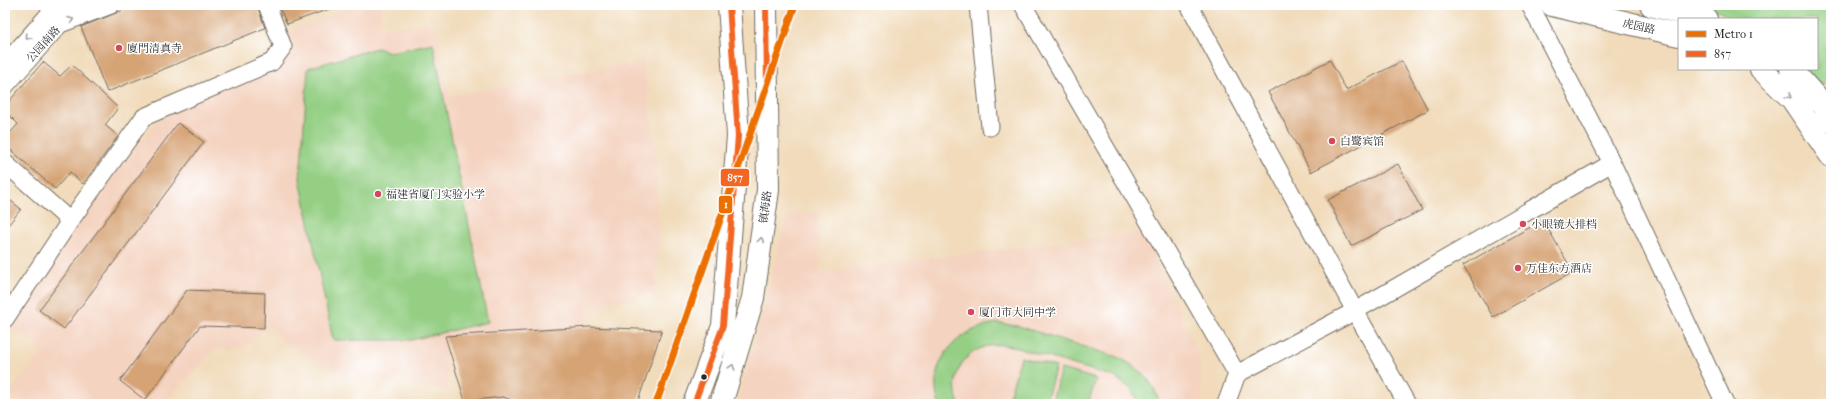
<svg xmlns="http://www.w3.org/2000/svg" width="1836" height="409" viewBox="0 0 1836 409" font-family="'IM FELL French Canon','Noto Serif SC',serif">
<rect width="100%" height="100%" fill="#fff"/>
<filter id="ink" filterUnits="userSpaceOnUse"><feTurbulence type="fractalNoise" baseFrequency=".025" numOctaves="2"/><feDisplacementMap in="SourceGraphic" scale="8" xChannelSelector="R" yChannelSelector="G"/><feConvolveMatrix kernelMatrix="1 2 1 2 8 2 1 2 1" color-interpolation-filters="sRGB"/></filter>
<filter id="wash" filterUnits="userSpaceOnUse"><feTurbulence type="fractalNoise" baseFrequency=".012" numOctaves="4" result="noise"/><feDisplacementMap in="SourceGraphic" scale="16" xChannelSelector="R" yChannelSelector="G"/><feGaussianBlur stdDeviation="0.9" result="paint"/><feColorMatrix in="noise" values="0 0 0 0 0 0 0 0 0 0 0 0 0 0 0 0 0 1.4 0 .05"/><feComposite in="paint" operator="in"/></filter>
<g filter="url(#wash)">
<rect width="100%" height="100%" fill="#f1dbbb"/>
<path fill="#f4d3c0" d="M 356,5 L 380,5 L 381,28 L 435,24 L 449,96 L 643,62 L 655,145 L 659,242 L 656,293 L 588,307 L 589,327 L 445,336 L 448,390 L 346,378 L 278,337 L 269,327 L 243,347 L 214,350 L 163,404 L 23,404 L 6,398 L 43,352 L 5,321 L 5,308 L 170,106 L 263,57 L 293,30 Z
M 818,212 L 820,272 L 1142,232 L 1198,353 L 1203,404 L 738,404 L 787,216 Z
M 503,397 L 522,404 L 482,404 L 484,399 Z"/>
<path fill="#94cf84" stroke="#607d58" d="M 1706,5 L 1831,5 L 1831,86 L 1817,83 L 1800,69 L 1817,69 L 1817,19 L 1733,19 Z
M 433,43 L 488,322 L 411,340 L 333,340 L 300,179 L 308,68 L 377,48 L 390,52 Z
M 998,323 L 1018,326 L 1117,357 C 1139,367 1153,380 1160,404 L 1139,404 L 1131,389 L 1115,377 L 1011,346 C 974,338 945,368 959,404 L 939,404 C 925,362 958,328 998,323 Z
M 1021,357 L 1056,367 L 1045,404 L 1007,404 Z
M 1061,369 L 1096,379 L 1088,404 L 1051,404 Z"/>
<g id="blocks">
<path fill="#d6a375" d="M 136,5 L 257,5 L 265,28 L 107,92 L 81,27 Z
M 278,5 L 335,5 L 335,7 L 287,24 Z
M 1330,60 L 1346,90 L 1402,61 L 1428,110 L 1311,172 L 1268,92 Z
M 43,62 L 60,76 L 72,65 L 118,108 L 105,125 L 118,136 L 83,184 L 70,172 L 55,189 L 5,145 L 5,139 L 18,124 L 5,111 L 5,106 Z
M 178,123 L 204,142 L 64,329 L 39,310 Z
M 1398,164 L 1422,210 L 1351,246 L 1328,200 Z
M 5,196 L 21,209 L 5,229 Z
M 1543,220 L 1573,272 L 1493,317 L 1463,265 Z
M 187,290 L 265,293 L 264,328 L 200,326 L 145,400 L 120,381 Z
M 589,327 L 662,330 L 637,404 L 522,404 L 503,397 L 465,401 L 445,336 Z"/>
</g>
</g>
<g filter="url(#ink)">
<use href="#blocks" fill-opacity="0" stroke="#70695d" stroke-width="1"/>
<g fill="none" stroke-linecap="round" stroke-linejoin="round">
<defs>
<path id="minor" d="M 978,5 L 990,127
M 1023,5 L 1237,374
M 1189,5 L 1355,311 L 1612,163 L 1530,5
M 5,64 L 50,13 L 69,5
M 5,86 L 60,24 L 111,5
M 5,163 L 70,221 L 5,319
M 1612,163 L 1725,404
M 70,221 L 144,117 L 272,62 L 283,47 L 267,5
M 1226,404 L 1237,374 L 1355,311 L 1407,404"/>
<path id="major" d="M 1552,5 L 1679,35
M 1651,5 L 1706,19
M 1761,69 L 1792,99 L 1831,156
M 1791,69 L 1824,106 L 1831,121
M 694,404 L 723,326 L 738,136 L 729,5
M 721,404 L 753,298 L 768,190 L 766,5"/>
</defs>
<use href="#minor" stroke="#70695d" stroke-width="19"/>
<use href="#major" stroke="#70695d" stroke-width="24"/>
<use href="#minor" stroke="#fff" stroke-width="17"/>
<use href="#major" stroke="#fff" stroke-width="22"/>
<defs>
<path id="bus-1" d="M 766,5 L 767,88
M 694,404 L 723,326 L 738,136 L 729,5"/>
</defs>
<use href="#bus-1" stroke="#fff" stroke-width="9"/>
<use href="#bus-1" stroke="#f26522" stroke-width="6"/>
<defs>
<path id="metro-1" d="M 656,404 L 795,5"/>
</defs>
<use href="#metro-1" stroke="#fff" stroke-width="10"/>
<use href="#metro-1" stroke="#ec7000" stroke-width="7"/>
</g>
<defs><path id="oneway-chevron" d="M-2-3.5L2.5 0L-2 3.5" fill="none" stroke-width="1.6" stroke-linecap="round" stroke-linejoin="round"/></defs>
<g stroke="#a0a0a0">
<use href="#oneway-chevron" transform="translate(71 20) rotate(-21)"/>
<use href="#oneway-chevron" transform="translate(28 37) rotate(132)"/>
<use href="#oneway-chevron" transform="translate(1789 96) rotate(45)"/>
<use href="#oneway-chevron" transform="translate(761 240) rotate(-82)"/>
<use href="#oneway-chevron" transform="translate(732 367) rotate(-73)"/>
</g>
</g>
<g fill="#d1495b" stroke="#fff" stroke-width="1.5">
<circle cx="119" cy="48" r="4"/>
<circle cx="1332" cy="141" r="4"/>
<circle cx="378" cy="194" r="4"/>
<circle cx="1523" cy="224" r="4"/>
<circle cx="1518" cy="268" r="4"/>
<circle cx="971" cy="312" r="4"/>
</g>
<circle fill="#2b2b2b" stroke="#fff" stroke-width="1.5" cx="704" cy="377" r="3.5"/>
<g text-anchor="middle" stroke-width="3" stroke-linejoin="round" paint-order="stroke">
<g font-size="11" fill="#2b2b2b" stroke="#fff">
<text transform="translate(1639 26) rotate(13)" y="4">虎园路</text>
<text transform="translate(43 44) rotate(-48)" y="4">公园南路</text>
<text transform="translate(765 207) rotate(-83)" y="4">镇海路</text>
</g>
<g font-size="11" fill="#2b2b2b" stroke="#fff" text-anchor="start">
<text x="127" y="52">廈門清真寺</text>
<text x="1340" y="145">白鹭宾馆</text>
<text x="386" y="198">福建省厦门实验小学</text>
<text x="1531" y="228">小眼镜大排档</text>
<text x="1526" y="272">万佳东方酒店</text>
<text x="979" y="316">厦门市大同中学</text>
</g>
</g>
<g stroke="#fff" stroke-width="1.5">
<rect x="720" y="168" width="30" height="19" rx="4" fill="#f26522"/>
<rect x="718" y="195" width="15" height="19" rx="4" fill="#ec7000"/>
</g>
<g font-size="11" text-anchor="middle" font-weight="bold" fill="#fff">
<text x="735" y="181">857</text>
<text x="726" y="208">1</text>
</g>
<rect width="1836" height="409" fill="none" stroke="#fff" stroke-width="20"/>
<rect x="1678" y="18" width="140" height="52" fill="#ffffff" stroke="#aaaaaa"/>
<rect x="1686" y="31" width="20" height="6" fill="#ec7000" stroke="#aaaaaa"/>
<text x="1714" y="38" font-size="12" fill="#2b2b2b">Metro 1</text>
<rect x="1686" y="51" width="20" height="6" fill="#f26522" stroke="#aaaaaa"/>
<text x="1714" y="58" font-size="12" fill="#2b2b2b">857</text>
</svg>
